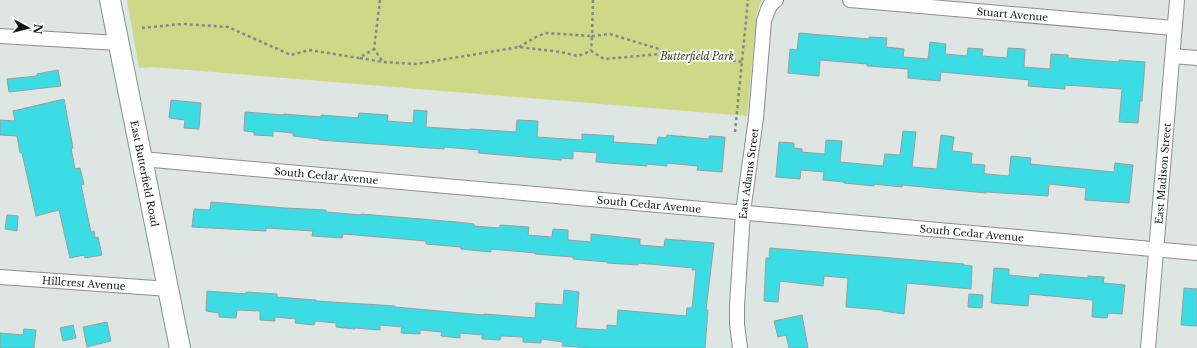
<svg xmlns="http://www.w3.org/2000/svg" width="1197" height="348" viewBox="0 0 1197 348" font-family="'Libre Baskerville',serif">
<rect width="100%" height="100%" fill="#dde6e3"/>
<path fill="#cdd987" d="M 127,0 L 762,0 L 759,5 L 757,14 L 747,116 L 152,67 L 139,68 Z"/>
<path fill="#3cdce5" stroke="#96a0a1" d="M 799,33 L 869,39 L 869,37 L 887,38 L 886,47 L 904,49 L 903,57 L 928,59 L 930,42 L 946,44 L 945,54 L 967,56 L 968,48 L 983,49 L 982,56 L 1007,58 L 1008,48 L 1025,49 L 1024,67 L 1050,69 L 1051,54 L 1068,55 L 1068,58 L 1119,62 L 1119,60 L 1145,62 L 1142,101 L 1140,101 L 1138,123 L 1119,122 L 1122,89 L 1065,85 L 1065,89 L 1028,86 L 1029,80 L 941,72 L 940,81 L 908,78 L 908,69 L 867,66 L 867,64 L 820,60 L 819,76 L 788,73 L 790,49 L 797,50 Z
M 58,70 L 61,86 L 9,92 L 7,79 L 37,76 L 37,74 Z
M 64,99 L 73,148 L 71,148 L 75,169 L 80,168 L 84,184 L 81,185 L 91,232 L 94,231 L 95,238 L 98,237 L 102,255 L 85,258 L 84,255 L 70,258 L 59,210 L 36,216 L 22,153 L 20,153 L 17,136 L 0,135 L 0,120 L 15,121 L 13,111 Z
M 171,100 L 201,103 L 199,129 L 184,128 L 185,120 L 169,118 Z
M 414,110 L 427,111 L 426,127 L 470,130 L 470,129 L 516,132 L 517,120 L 538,121 L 537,137 L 582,140 L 582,134 L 614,136 L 613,142 L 657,145 L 658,137 L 666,138 L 667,135 L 709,139 L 709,136 L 725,137 L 722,172 L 697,170 L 698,166 L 667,163 L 667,166 L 647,164 L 647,166 L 596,162 L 597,153 L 573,151 L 573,159 L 562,158 L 561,160 L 478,153 L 479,150 L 444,147 L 444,149 L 319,140 L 319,139 L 293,136 L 293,133 L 273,131 L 273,136 L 254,135 L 254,132 L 244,131 L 245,112 L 284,115 L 284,114 L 321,117 L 321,115 L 358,118 L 359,113 L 388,115 L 387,121 L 413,123 Z
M 903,131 L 916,132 L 912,167 L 937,169 L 941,135 L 954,137 L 952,151 L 972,153 L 971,164 L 985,165 L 984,173 L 987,174 L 1009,176 L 1011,156 L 1031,158 L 1030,164 L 1114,172 L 1115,163 L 1133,165 L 1129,203 L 1085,200 L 1086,188 L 1049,184 L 1048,196 L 986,192 L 986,193 L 902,185 L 902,187 L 874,184 L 874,186 L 844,183 L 844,182 L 823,180 L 824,172 L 801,170 L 800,179 L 776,177 L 779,142 L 794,143 L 794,148 L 802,149 L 802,152 L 825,154 L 826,140 L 842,141 L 840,162 L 883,166 L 885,154 L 900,155 Z
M 211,202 L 286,208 L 326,210 L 326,212 L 361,215 L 361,214 L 457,222 L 474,224 L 474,226 L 500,228 L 500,225 L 529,227 L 528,235 L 552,237 L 553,229 L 568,230 L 568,240 L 591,242 L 591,234 L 640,239 L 640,245 L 664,247 L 665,239 L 714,243 L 706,310 L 708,310 L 705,348 L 593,348 L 562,346 L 563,342 L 541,339 L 541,343 L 523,342 L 523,337 L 501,336 L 500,340 L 482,339 L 482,335 L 460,333 L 460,338 L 441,336 L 442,332 L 420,330 L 420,334 L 401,333 L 402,327 L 380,325 L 380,330 L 355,328 L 355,329 L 336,327 L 336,323 L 315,321 L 314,325 L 295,323 L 296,319 L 275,317 L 275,321 L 260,320 L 260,311 L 237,310 L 236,318 L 219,317 L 219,313 L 206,311 L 207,291 L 246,294 L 246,292 L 277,294 L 277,297 L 316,300 L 316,301 L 395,306 L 395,307 L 484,315 L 484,314 L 535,318 L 536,303 L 563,305 L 564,290 L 579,292 L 576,328 L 607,330 L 607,325 L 617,326 L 618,310 L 686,316 L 687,308 L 692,308 L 696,270 L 692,270 L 693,268 L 638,263 L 638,265 L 607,263 L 607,262 L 573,259 L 573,257 L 535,254 L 535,253 L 491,249 L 491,252 L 461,249 L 461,247 L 426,244 L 426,241 L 343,234 L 342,238 L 312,236 L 313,231 L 266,228 L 266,231 L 192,227 L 194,209 L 210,210 Z
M 7,215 L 18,216 L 17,231 L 5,229 Z
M 770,248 L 964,264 L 963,265 L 972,266 L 971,289 L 907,283 L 904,314 L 883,311 L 883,310 L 846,307 L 848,278 L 824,276 L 823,286 L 780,281 L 778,302 L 764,301 L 766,258 L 769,258 Z
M 994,268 L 1009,269 L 1009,275 L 1039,278 L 1040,274 L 1088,278 L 1088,276 L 1104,277 L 1103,283 L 1125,285 L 1122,314 L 1108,313 L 1107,318 L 1092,317 L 1093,300 L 1029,294 L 1028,306 L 991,303 Z
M 1184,288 L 1197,289 L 1197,326 L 1181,325 Z
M 969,294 L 983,295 L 982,308 L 968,307 Z
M 802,315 L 808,348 L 789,348 L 786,335 L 778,337 L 774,321 Z
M 107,322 L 111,341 L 87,347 L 83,327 Z
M 73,325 L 76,338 L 63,341 L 60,328 Z
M 24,329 L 36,330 L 34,348 L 0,348 L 0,333 L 23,335 Z"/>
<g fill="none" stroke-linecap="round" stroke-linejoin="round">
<defs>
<g id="minor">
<path id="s1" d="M 850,0 L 1174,28"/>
<path d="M 0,36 L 118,43"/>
<path d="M 1173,56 L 1197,58"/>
<path id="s2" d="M 142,159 L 1197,253"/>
<path id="s3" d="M 0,277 L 169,289"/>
<path id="s4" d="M 740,348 L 737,324 L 737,306 L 743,212 L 756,118 L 764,21 C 767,13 768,4 776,0"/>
<path id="s5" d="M 1148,348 L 1177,0"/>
</g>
<g id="secondary">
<path id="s6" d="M 110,0 L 180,348"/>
</g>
</defs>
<use href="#minor" stroke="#88908d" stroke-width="16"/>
<use href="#secondary" stroke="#88908d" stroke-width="22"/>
<path stroke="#838987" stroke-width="2.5" stroke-dasharray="3 3" stroke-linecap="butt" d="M 380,0 L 374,49 L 383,62 L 417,64 L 519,47 L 561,52 L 578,56 L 591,51 L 604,59 L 672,53
M 593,0 L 592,36 L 610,34 L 672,53 L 743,62
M 142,28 L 183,24 L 228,27 L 291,55 L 309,50 L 359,58 L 374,49
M 519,47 L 534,38 L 545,33 L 592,36 L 591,51
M 360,58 L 383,62
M 735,132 L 748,0"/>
<use href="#minor" stroke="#fff" stroke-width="14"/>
<use href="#secondary" stroke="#fff" stroke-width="20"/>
</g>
<g text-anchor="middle" stroke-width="3.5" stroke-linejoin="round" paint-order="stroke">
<g font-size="10" fill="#131615" stroke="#fff">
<text dy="4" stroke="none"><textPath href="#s1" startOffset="163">Stuart Avenue</textPath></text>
<text dy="4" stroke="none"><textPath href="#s6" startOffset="177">East Butterfield Road</textPath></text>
<text dy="4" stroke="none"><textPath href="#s4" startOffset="175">East Adams Street</textPath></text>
<text dy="4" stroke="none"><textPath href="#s5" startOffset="175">East Madison Street</textPath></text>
<text dy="4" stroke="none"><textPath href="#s2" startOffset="185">South Cedar Avenue</textPath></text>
<text dy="4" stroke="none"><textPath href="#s2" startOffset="509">South Cedar Avenue</textPath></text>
<text dy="4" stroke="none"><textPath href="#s2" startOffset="833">South Cedar Avenue</textPath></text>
<text dy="4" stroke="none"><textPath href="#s3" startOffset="84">Hillcrest Avenue</textPath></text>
</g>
<g font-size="10" font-style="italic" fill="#3e4319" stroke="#fff">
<text x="697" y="60">Butterfield Park</text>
</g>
</g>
<g transform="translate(28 28) rotate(97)" stroke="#ffffff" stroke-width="3" paint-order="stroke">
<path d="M0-3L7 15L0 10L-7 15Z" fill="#131615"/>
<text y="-6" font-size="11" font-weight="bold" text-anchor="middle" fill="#131615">N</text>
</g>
</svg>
